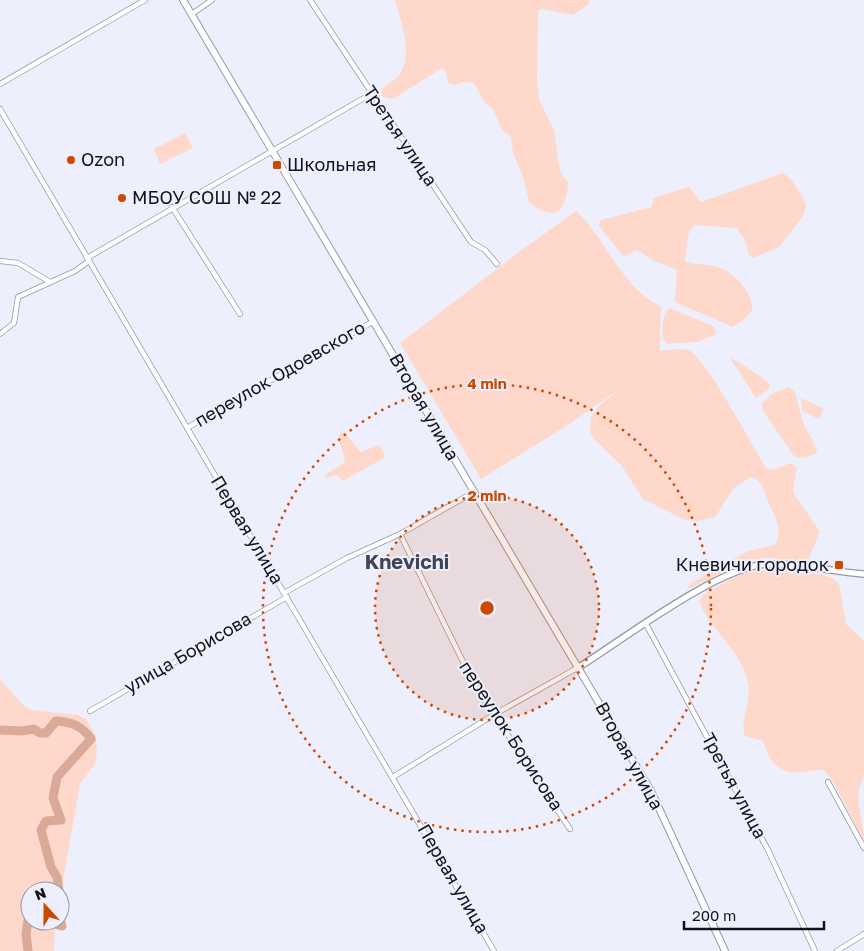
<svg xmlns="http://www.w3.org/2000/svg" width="864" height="951" viewBox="0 0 864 951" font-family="'Golos Text',sans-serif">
<rect width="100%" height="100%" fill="#edf0fc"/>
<path fill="#fed9cb" d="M 395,0 L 589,0 L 588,5 L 573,15 L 541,9 L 538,11 L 537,80 L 539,99 L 554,130 L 558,160 L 561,173 L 568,182 C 567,212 554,223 529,202 L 523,176 L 513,154 L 511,137 L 502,130 L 493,109 L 484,102 L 474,83 L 463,82 L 453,85 L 448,83 L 446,72 L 442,68 L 393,99 L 383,97 L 381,89 C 386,85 396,80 400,74 C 413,52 401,23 395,0 Z
M 185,133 L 193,148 L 160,164 L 154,149 Z
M 783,173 L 791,179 L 802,196 L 806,205 L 804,215 L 779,247 L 753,258 L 749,255 L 745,240 L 737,228 L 694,225 L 689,232 L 685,260 L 687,262 C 698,265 713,264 723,269 C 736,275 754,295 752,310 L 746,318 L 733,327 L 675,302 L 677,270 L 656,262 L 637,250 L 625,256 L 622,255 L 599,226 L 600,220 L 652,207 L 653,198 L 689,187 L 701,202 Z
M 576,211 C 607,239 621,288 661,306 L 660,351 C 670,350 681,347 690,351 C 706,359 754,448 766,468 L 774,470 L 790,463 L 797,467 L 793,490 L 795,495 L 820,532 L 809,558 L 806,561 L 767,558 L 750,560 L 688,589 L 689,584 L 748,551 L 775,545 C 784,527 773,514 767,499 C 763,489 762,480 751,477 L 734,488 L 715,517 L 698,521 L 685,520 L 643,499 L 622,466 L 595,440 L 590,432 L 591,417 L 598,407 L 619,389 L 574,421 L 481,479 L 400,343 L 519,252 Z
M 670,308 L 713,326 L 716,331 L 715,335 L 697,342 L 666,344 C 659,335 663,320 666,311 Z
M 730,358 C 736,360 769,381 770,385 L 768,390 L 756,398 Z
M 789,387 L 795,392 L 804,425 L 817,449 L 816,454 C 809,457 800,460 793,455 L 762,409 L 762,403 L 773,393 Z
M 801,398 L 824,409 L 819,419 L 802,411 Z
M 341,432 L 346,434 L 361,452 L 379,445 L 384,454 L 384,458 L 343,481 L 337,475 L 324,478 L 326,474 L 344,463 L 345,459 L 338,438 Z
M 784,569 L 824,575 L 833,579 L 839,584 L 846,624 L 864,641 L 864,777 C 852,796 864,820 864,841 L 831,778 L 823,770 C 805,769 788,780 772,761 C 767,755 767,746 761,740 L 745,736 C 739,722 752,701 748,683 C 743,654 715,634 702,608 L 700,601 L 703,595 L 729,580 L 747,572 Z
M 0,679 L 23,705 L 31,710 L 78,715 L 87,720 L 96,736 L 97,752 L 95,764 L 80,784 L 60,899 L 60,891 L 30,891 L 30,921 L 55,921 L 54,951 L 0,951 Z"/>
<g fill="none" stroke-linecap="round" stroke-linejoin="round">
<path stroke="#daaa98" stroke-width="9" d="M 0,730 L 21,731 L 34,729 L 40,733 L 46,733 L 56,721 C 72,722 82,726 91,739 L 57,777 L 53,798 L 61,820 L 46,821 L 41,830 L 51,867 L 57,877 L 59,891
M 43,921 L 62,926 L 60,919
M 28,951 L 26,934 L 28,920 L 30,919"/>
<defs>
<path id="street" d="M 310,0 L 471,242 L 485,250 L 497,264
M 192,14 L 212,0
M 0,84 L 145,0
M 0,109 L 494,951
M 172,207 L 240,314
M 87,258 L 371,94
M 0,261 L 18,263 L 50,282
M 0,334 L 14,323 L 18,297 L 75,271 L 89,261
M 187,428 L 374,321
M 400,534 L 473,682 L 570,829
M 284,593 L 347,558 L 400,534 L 474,492
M 646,624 L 768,850 L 815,951
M 90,711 L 287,597
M 393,777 L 495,714 L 579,667
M 828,782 L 864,848
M 837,951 L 864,934"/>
<path id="secondary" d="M 579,667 C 624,639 720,565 769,564 C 801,563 832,572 864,574"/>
<path id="primary" d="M 183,0 L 651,791 L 725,951"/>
</defs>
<use href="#street" stroke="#9598ab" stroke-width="6"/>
<use href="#secondary" stroke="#9598ab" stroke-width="8"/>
<use href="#primary" stroke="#9598ab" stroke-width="8"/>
<use href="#street" stroke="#fff" stroke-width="4.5"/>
<use href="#secondary" stroke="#fff" stroke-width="5.5"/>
<use href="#primary" stroke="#fff" stroke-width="6"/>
</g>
<circle cx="487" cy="608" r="112" fill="#ce4900" fill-opacity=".12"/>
<g fill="none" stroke="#ce4900" stroke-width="2.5" stroke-dasharray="2.5 5">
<circle cx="487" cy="608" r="112"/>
<circle cx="487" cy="608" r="224"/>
</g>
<g fill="#ce4900" stroke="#edf0fc" stroke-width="2">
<circle cx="71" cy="160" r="5"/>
<rect x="272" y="160" width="10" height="10" rx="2.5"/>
<circle cx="122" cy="198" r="5"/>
<rect x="834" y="560" width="10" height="10" rx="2.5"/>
</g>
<g text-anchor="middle" stroke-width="4" stroke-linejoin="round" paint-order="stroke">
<g font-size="18" fill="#13141b" stroke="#edf0fc">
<text transform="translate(400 136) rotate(56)" y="6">Третья улица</text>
<text transform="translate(280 374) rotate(-30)" y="6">переулок Одоевского</text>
<text transform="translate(424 407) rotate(60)" y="6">Вторая улица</text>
<text transform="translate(247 530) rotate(59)" y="6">Первая улица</text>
<text transform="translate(188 653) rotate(-30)" y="6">улица Борисова</text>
<text transform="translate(511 736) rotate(57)" y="6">переулок Борисова</text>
<text transform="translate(629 756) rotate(61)" y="6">Вторая улица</text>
<text transform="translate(734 786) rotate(62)" y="6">Третья улица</text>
<text transform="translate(453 879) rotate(60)" y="6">Первая улица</text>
</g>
<g font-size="18" fill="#13141b" stroke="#edf0fc" text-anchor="start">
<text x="81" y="166">Ozon</text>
<text x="287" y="171">Школьная</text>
<text x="132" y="204">МБОУ СОШ № 22</text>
<text x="829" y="571" text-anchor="end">Кневичи городок</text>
</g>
<g font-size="20" font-weight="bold" fill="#414455" stroke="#edf0fc">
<text x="407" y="569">Knevichi</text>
</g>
</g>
<circle cx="487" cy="608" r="8" fill="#ce4900" stroke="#edf0fc" stroke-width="2.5"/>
<g font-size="15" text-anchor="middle" font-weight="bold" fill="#ce4900" stroke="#edf0fc" stroke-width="4" stroke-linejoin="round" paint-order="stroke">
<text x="487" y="389">4 min</text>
<text x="487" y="501">2 min</text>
</g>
<g transform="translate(45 906) rotate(339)"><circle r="24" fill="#edf0fc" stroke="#9698a2"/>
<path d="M0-4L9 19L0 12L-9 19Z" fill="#ce4900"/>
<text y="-8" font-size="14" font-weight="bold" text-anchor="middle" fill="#13141b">N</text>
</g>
<path d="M684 921v8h140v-8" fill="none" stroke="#13141b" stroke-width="2.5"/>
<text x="692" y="921" font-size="15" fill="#13141b" stroke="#edf0fc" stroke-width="4" paint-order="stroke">200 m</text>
</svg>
